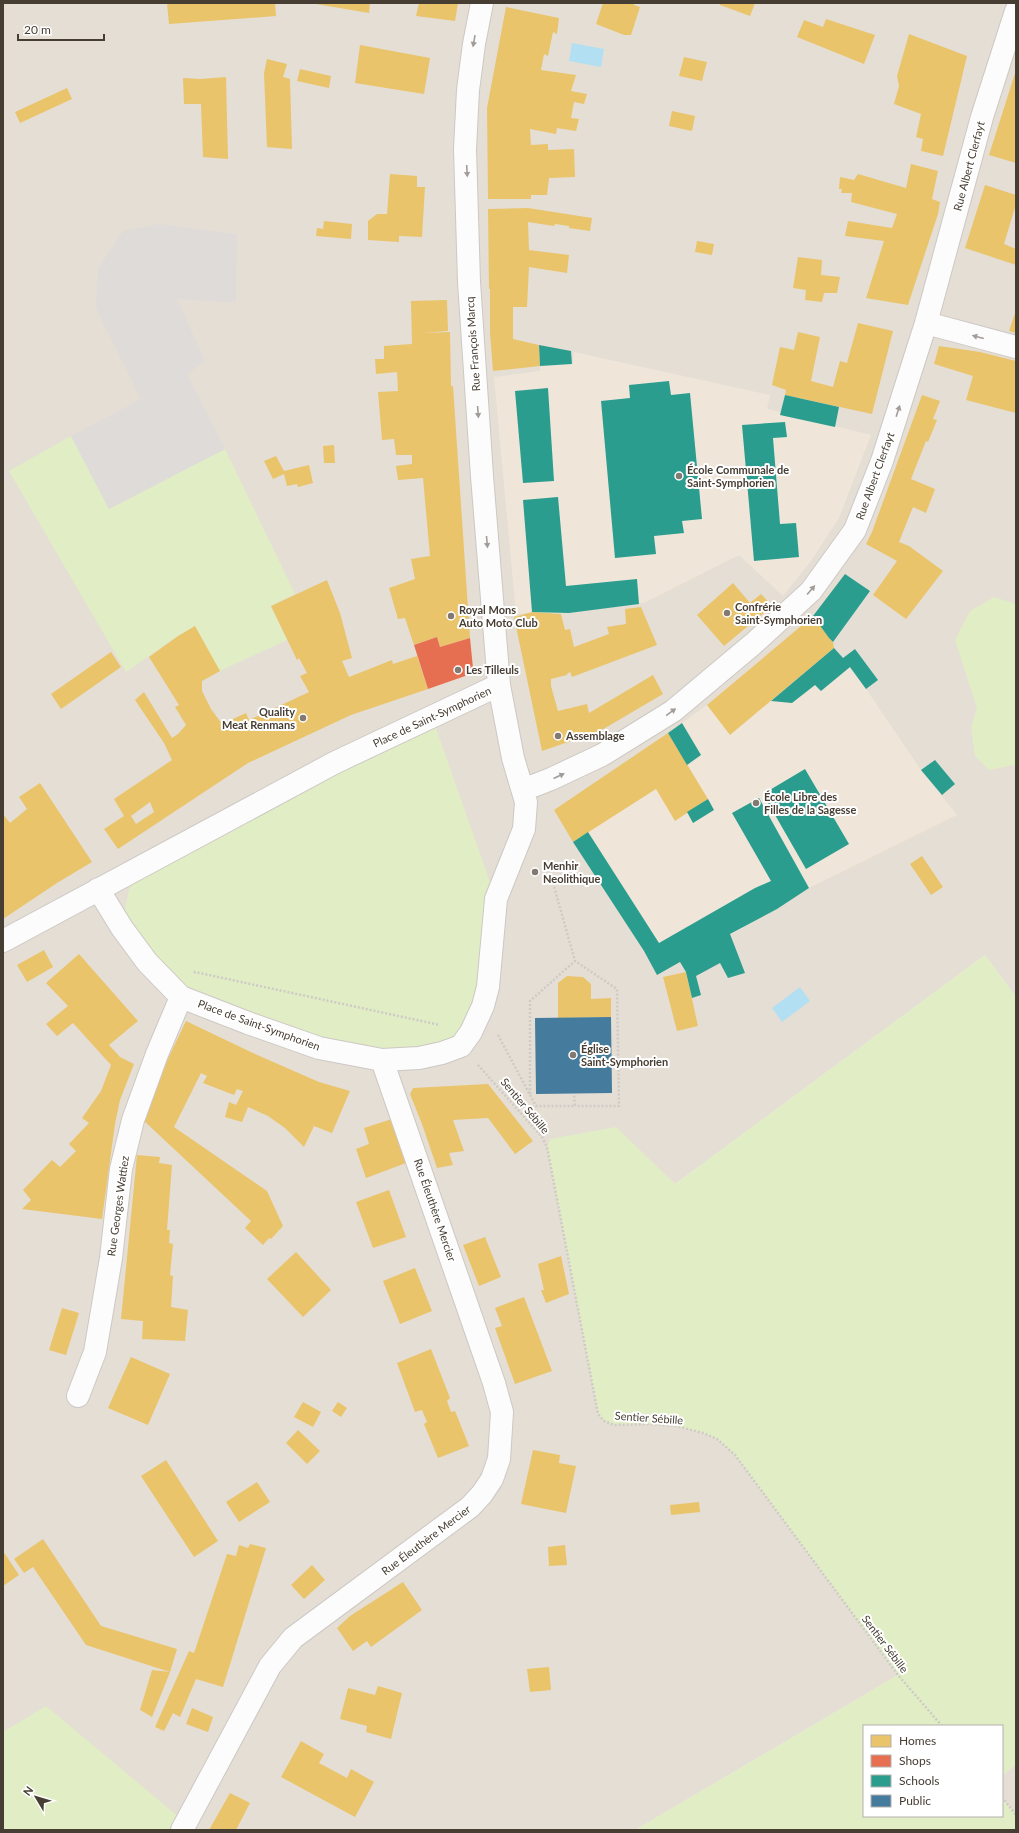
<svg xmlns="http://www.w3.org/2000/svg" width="1019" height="1833" viewBox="0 0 1019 1833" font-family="Lato,sans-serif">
<rect width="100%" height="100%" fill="#f0ece8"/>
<path fill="#e5ded4" d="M 3,3 L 1016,3 L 1016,997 L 985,955 L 675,1184 L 616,1128 L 651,1424 L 676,1426 L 703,1433 L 717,1439 L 735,1455 L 898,1675 L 635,1830 L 182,1830 L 10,1728 L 3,1732 Z
M 1016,1764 L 1016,1815 L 1002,1797 L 1002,1776 Z"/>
<path fill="#efe6d9" d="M 574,352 L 770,395 L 767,409 L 871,435 L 839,518 L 811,561 L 783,596 L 739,555 L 644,603 L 516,614 L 494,377 L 540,371 L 541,364 L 573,363 Z
M 813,616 L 829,638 L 833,642 L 834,648 L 866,689 L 921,770 L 957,815 L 809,888 L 777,909 L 657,975 L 644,951 L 554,810 L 636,756 L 707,705 Z"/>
<path fill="#e1edc5" d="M 71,436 L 109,509 L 225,449 L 295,594 L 271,606 L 287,640 L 220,671 L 178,636 L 126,672 L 9,471 Z
M 994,597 L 1016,604 L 1016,767 L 1014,765 L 989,770 L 975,756 L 971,728 L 977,708 L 955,640 L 970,611 Z
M 432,717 L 496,899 L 488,987 L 461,1046 L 382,1060 L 181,997 L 124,913 L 129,890 L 141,865 Z
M 985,955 L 1016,997 L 1016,1764 L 1002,1776 L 1002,1726 L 864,1726 L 864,1816 L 1002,1816 L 1002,1797 L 1016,1815 L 1016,1830 L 635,1830 L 898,1675 L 735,1455 L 717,1439 L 703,1433 L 676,1426 L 652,1424 L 614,1425 L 604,1421 L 598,1414 L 547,1147 L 550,1139 L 616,1127 L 675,1184 Z
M 46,1706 L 186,1823 L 182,1830 L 3,1830 L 3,1732 Z"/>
<path fill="#dfdbd8" d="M 159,224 L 237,234 L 236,303 L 177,299 L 205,361 L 187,374 L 225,449 L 109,509 L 71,436 L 141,399 L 96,308 L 98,269 L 123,231 Z"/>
<path fill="#b3dff2" d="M 572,43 L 604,49 L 601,67 L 569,61 Z
M 800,987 L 810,1001 L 782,1022 L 772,1008 Z"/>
<path fill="#e9c46a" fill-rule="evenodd" d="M 167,3 L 275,3 L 276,16 L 169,24 Z
M 310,3 L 370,3 L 369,13 Z
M 419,3 L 458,3 L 455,21 L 416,16 Z
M 603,3 L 635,3 L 634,5 L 640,7 L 631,35 L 624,35 L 596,24 Z
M 720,3 L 755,3 L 750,16 L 720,5 Z
M 506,7 L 559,18 L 557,34 L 553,32 L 548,56 L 544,54 L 541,70 L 576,75 L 571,91 L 587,94 L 584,104 L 574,102 L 571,118 L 579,119 L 576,131 L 557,128 L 556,134 L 530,129 L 531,145 L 548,144 L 548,150 L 574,149 L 575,177 L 549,178 L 547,195 L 531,195 L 531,199 L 488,199 L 487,108 Z
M 826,19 L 875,35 L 864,64 L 797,37 L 804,20 L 823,27 Z
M 909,34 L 967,56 L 943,156 L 921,151 L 923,139 L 916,137 L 921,114 L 894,104 L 899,86 L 897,76 Z
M 360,45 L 430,58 L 424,94 L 355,83 Z
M 684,57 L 707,62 L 702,81 L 679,76 Z
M 267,59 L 287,64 L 283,77 L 290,79 L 292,149 L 267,147 L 264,73 Z
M 300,69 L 331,76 L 329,88 L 297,81 Z
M 1016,70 L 1016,163 L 989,155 Z
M 226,77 L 228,159 L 203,157 L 201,104 L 184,104 L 183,78 L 200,79 Z
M 67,88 L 72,99 L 20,123 L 15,112 Z
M 672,111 L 695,116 L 692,131 L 669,126 Z
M 911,164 L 938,171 L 932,199 L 940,202 L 938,214 L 908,305 L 866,298 L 884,241 L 845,236 L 848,221 L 892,228 L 897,214 L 851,202 L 852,193 L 841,193 L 842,189 L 839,189 L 840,177 L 854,180 L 858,174 L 906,188 Z
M 390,174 L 417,176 L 417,187 L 425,187 L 422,237 L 399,236 L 399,242 L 368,240 L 368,221 L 377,214 L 387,214 Z
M 985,185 L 1016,195 L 1016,204 L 1004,244 L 1016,249 L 1016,265 L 965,248 Z
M 528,208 L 592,218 L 590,231 L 569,228 L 569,226 L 555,224 L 554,226 L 528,222 L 529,250 L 569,255 L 567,273 L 529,267 L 527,307 L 513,307 L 513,339 L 539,345 L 540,366 L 493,371 L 490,333 L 490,289 L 495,289 L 489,289 L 488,209 Z
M 324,221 L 352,224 L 351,239 L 316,236 L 317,228 L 323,229 Z
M 697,241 L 714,244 L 712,255 L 695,252 Z
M 798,257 L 822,260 L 821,275 L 840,277 L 837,293 L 824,293 L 822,302 L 805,300 L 806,290 L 793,288 Z
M 447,300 L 448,331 L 422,333 L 450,332 L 451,386 L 453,386 L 470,638 L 440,647 L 437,637 L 414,645 L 405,618 L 398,619 L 389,588 L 415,579 L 411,559 L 430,556 L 423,478 L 398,480 L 396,466 L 412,464 L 412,455 L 396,455 L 394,439 L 382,440 L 378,392 L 398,391 L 397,372 L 376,374 L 375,359 L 384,359 L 384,346 L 412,344 L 411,301 Z
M 1016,310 L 1016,333 L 1009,331 Z
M 858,323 L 893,331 L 872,414 L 785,395 L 786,390 L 772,385 L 780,347 L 794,350 L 798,332 L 820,337 L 811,381 L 833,387 L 840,361 L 847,363 Z
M 939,346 L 980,352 L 1016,361 L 1016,413 L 966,400 L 973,376 L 934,364 Z
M 922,395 L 940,401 L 933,419 L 937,420 L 928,442 L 926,441 L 911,479 L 935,489 L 926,513 L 913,507 L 899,542 L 909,546 L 943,571 L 906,619 L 873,595 L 897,561 L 866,544 L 872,532 Z
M 334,445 L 335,463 L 324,463 L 323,446 Z
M 276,456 L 284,471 L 309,465 L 313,483 L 298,487 L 297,484 L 287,486 L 284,474 L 273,479 L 264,461 Z
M 327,580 L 340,613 L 352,658 L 342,661 L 349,677 L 392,660 L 393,664 L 417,656 L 428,689 L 351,715 L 248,763 L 118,849 L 104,829 L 124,816 L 114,799 L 172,760 L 164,743 L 135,700 L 144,692 L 172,738 L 178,734 L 186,725 L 175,707 L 179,705 L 149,657 L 178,636 L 195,626 L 220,671 L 202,681 L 202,691 L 211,709 L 222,724 L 246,713 L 249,720 L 309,692 L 300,676 L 307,673 L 299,658 L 297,660 L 271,606 ZM 150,802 L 154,812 L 136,824 L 131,816 Z
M 733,583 L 750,603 L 761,594 L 772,606 L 724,646 L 697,615 Z
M 641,607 L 657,645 L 572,677 L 570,672 L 567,674 L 567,675 L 551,679 L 551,686 L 558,711 L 587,704 L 589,713 L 653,675 L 663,694 L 600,731 L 542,751 L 514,617 L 532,612 L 561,614 L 565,630 L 570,629 L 574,647 L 609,634 L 607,627 L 626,624 L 625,609 Z
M 813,616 L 829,638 L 833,642 L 834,648 L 730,735 L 707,705 Z
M 111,652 L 121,667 L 61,709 L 51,694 Z
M 668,733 L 708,799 L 675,821 L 656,789 L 573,842 L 554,810 Z
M 40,783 L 92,862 L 57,883 L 3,919 L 3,814 L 10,823 L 27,809 L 19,797 Z
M 922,856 L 943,887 L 931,895 L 910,864 Z
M 44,950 L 53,967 L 27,982 L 17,965 Z
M 79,954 L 138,1021 L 109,1045 L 120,1057 L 134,1064 L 120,1100 L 115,1124 L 102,1219 L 22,1209 L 31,1200 L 23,1190 L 52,1160 L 60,1167 L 76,1151 L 69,1144 L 89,1123 L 82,1118 L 101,1091 L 111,1065 L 73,1023 L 57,1036 L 46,1024 L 68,1006 L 46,983 Z
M 686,972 L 698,1026 L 677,1031 L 663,977 Z
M 567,976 L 583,977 L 591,984 L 591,999 L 611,998 L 611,1017 L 558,1018 L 558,983 Z
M 186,1021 L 255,1054 L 319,1082 L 350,1091 L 332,1133 L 314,1126 L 304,1147 L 285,1128 L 268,1116 L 248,1107 L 242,1122 L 225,1117 L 229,1102 L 236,1105 L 243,1091 L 237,1089 L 234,1095 L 203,1083 L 207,1076 L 201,1073 L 174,1127 L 267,1191 L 283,1226 L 271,1239 L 269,1238 L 263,1245 L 245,1228 L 251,1221 L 143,1120 L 154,1088 Z
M 488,1084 L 533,1141 L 515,1154 L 488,1118 L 453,1120 L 464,1151 L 449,1153 L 453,1165 L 437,1168 L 422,1124 L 410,1094 L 413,1088 Z
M 392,1119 L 406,1163 L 366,1178 L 356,1149 L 369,1144 L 364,1128 Z
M 137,1155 L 160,1157 L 159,1163 L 172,1165 L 167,1230 L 170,1230 L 169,1243 L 173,1244 L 170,1275 L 173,1276 L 171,1307 L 188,1310 L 185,1341 L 142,1339 L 143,1321 L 121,1319 Z
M 389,1190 L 406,1237 L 373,1248 L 356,1202 Z
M 485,1237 L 501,1277 L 479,1286 L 463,1245 Z
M 296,1252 L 331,1290 L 303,1317 L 267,1279 Z
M 561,1256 L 569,1294 L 546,1303 L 541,1290 L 544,1290 L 538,1264 Z
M 415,1268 L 432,1311 L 400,1324 L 383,1281 Z
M 524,1297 L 552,1371 L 515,1384 L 495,1328 L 502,1326 L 495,1308 Z
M 62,1308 L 79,1313 L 66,1355 L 49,1350 Z
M 431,1349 L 450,1398 L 447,1401 L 451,1412 L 455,1411 L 469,1446 L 438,1458 L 424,1424 L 427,1422 L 422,1410 L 415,1412 L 397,1363 Z
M 131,1357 L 170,1374 L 148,1425 L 108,1408 Z
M 303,1402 L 321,1412 L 313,1427 L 294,1417 Z
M 338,1402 L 347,1408 L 341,1417 L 332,1411 Z
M 298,1430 L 320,1451 L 307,1464 L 286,1443 Z
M 533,1450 L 560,1455 L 559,1463 L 576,1466 L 566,1513 L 521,1504 Z
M 166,1460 L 218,1541 L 194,1557 L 141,1476 Z
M 257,1482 L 270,1502 L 239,1522 L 226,1502 Z
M 699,1502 L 700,1512 L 671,1515 L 670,1505 Z
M 43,1539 L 101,1626 L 177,1649 L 170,1672 L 152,1717 L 140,1710 L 152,1670 L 170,1672 L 86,1645 L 33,1567 L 24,1573 L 14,1559 Z
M 250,1544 L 266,1548 L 223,1687 L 196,1679 L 180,1717 L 173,1713 L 164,1731 L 155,1727 L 189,1651 L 194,1653 L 227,1554 L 236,1556 L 239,1545 L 248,1548 Z
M 565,1545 L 567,1565 L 549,1566 L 548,1547 Z
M 3,1551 L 19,1575 L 3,1586 Z
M 312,1565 L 325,1580 L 304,1599 L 291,1585 Z
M 403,1582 L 422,1610 L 371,1647 L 367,1641 L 353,1651 L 337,1628 L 350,1616 Z
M 549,1667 L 551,1690 L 530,1692 L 527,1669 Z
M 378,1686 L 402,1693 L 391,1739 L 366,1732 L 367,1726 L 340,1719 L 348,1688 L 375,1695 Z
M 192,1708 L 213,1717 L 208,1732 L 186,1724 Z
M 301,1741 L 324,1754 L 319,1763 L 347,1778 L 351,1769 L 374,1782 L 355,1817 L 281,1777 Z
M 230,1793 L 250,1803 L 236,1830 L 209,1830 Z"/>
<path fill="#e76f51" d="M 437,637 L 440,647 L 470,638 L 473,668 L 468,675 L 428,689 L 414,645 Z"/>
<path fill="#2a9d8f" d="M 539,345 L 571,351 L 572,364 L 540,366 Z
M 669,381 L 671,395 L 690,393 L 702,519 L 682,521 L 684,533 L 654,536 L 656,554 L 615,558 L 601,401 L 630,398 L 629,385 Z
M 548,388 L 554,481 L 523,483 L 515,391 Z
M 785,395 L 839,407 L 835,427 L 780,415 Z
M 785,422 L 787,437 L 773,438 L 780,524 L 796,523 L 799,557 L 754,561 L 742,425 Z
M 558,497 L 566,586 L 637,579 L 639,604 L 569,613 L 532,612 L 523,500 Z
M 845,574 L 870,591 L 833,642 L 829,638 L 813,616 Z
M 834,648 L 843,658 L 855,649 L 878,680 L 866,689 L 850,667 L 821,691 L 815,685 L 792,703 L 771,701 Z
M 682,723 L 701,755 L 687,765 L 668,733 Z
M 935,760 L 955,784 L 942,795 L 921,770 Z
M 805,769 L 849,844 L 806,869 L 763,794 Z
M 759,798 L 809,888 L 777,909 L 730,934 L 745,973 L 728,978 L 720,963 L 696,976 L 701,995 L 692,998 L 686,972 L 680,962 L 657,975 L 644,951 L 573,842 L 588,832 L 659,943 L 755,888 L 771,881 L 732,813 Z
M 708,799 L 714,810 L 693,823 L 687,812 Z"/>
<path fill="#457b9d" d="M 611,1017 L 612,1093 L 536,1094 L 535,1018 Z"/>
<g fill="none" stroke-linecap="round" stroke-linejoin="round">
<defs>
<path id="street" d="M 926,323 L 1016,347
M 522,788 L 533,786 L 551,779 L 602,755 L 673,711 L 753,644 L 811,591 L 855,530 L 882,461 L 926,323 L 982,117 L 1016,11
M 98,889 L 122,928 L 147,962 L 181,997 L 248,1023 L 319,1048 L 382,1060 L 419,1058 L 442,1053 L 461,1046 L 471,1032 L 483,1006 L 488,987 L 496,899 L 524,829 L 526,802 L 513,758 L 499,685 L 482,476 L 469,282 L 465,149 L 468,90 L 474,44 L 482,3
M 3,941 L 334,763 L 499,685
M 78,1396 L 95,1352 L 111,1258 L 121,1169 L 133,1120 L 157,1054 L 181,997
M 182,1830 L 270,1666 L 293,1638 L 470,1507 L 482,1494 L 492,1479 L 499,1459 L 502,1412 L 494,1383 L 382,1060"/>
</defs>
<use href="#street" stroke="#ccc8c4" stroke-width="24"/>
<path stroke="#cecac6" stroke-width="2.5" stroke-dasharray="2 2" stroke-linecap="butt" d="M 553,883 L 575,961 L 617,989 L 619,1106 L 575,1106
M 194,973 L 195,972 L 440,1025
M 498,1035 L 536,1106 L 575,1106 L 574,1094
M 478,1065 L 542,1137 L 547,1147 L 598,1414 L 604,1421 L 614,1425 L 651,1424 L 676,1426 L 703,1433 L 717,1439 L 735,1455 L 898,1675 L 942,1726
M 530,1094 L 530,1001 L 575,961
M 1002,1797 L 1016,1815"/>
<use href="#street" stroke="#fdfcfc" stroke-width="22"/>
</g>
<defs><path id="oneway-solid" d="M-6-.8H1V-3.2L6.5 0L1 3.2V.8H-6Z"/></defs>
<g fill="#a29c98">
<use href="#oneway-solid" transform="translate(474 41) rotate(100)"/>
<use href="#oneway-solid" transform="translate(467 171) rotate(87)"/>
<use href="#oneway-solid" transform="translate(978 337) rotate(-165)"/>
<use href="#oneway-solid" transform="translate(898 411) rotate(-72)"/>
<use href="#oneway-solid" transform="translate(478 412) rotate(86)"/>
<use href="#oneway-solid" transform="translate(487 542) rotate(85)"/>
<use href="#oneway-solid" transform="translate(811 590) rotate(-49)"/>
<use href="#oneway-solid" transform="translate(671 712) rotate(-36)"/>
<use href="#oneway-solid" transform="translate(559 776) rotate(-25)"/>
</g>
<g fill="#827a72" stroke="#fff" stroke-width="1.5">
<circle cx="679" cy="476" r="4"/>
<circle cx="727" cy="613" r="4"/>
<circle cx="451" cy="616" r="4"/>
<circle cx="458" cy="670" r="4"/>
<circle cx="303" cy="718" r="4"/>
<circle cx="558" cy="736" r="4"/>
<circle cx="756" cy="803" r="4"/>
<circle cx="535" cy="872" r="4"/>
<circle cx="573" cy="1055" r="4"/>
</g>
<g text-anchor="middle" stroke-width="4" stroke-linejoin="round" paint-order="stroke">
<g font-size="11" fill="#463d33" stroke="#fff">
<text transform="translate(969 166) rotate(-75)" y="4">Rue Albert Clerfayt</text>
<text transform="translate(473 344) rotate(-94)" y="4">Rue François Marcq</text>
<text transform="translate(875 476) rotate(-70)" y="4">Rue Albert Clerfayt</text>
<text transform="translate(432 717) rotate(-25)" y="4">Place de Saint-Symphorien</text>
<text transform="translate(259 1025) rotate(20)" y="4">Place de Saint-Symphorien</text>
<text transform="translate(525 1106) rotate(50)" y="4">Sentier Sébille</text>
<text transform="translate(118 1206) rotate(-82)" y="4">Rue Georges Wattiez</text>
<text transform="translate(435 1210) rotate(71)" y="4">Rue Éleuthère Mercier</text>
<text transform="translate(649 1418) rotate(4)" y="4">Sentier Sébille</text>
<text transform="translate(426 1540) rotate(-37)" y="4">Rue Éleuthère Mercier</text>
<text transform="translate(885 1644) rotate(53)" y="4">Sentier Sébille</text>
</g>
<g font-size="11" font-weight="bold" fill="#463d33" stroke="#fff" text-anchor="start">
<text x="687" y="474">École Communale de<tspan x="687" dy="13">Saint-Symphorien</tspan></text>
<text x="735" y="611">Confrérie<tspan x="735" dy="13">Saint-Symphorien</tspan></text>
<text x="459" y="614">Royal Mons<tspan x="459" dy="13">Auto Moto Club</tspan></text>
<text x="466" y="674">Les Tilleuls</text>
<text x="295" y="716" text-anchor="end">Quality<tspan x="295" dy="13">Meat Renmans</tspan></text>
<text x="566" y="740">Assemblage</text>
<text x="764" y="801">École Libre des<tspan x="764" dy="13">Filles de la Sagesse</tspan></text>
<text x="543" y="870">Menhir<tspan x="543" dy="13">Neolithique</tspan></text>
<text x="581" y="1053">Église<tspan x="581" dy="13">Saint-Symphorien</tspan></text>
</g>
</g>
<rect width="1019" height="1833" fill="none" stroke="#463d33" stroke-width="8"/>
<rect x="863" y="1725" width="140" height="92" fill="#ffffff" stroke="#b5b1ad"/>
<rect x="871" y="1735" width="20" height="12" fill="#e9c46a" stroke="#b5b1ad"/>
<text x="899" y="1745" font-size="12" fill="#463d33">Homes</text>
<rect x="871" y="1755" width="20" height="12" fill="#e76f51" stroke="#b5b1ad"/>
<text x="899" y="1765" font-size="12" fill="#463d33">Shops</text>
<rect x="871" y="1775" width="20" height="12" fill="#2a9d8f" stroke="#b5b1ad"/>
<text x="899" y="1785" font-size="12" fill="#463d33">Schools</text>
<rect x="871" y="1795" width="20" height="12" fill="#457b9d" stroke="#b5b1ad"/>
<text x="899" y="1805" font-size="12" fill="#463d33">Public</text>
<g transform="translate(36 1797) rotate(308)" stroke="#ffffff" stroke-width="3" paint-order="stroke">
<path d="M0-3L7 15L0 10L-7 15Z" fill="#463d33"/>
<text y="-6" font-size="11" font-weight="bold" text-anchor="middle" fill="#463d33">N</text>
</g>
<path d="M18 34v6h86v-6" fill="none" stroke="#463d33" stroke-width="2"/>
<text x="24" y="34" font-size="12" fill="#463d33" stroke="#ffffff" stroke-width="3" paint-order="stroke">20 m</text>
</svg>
